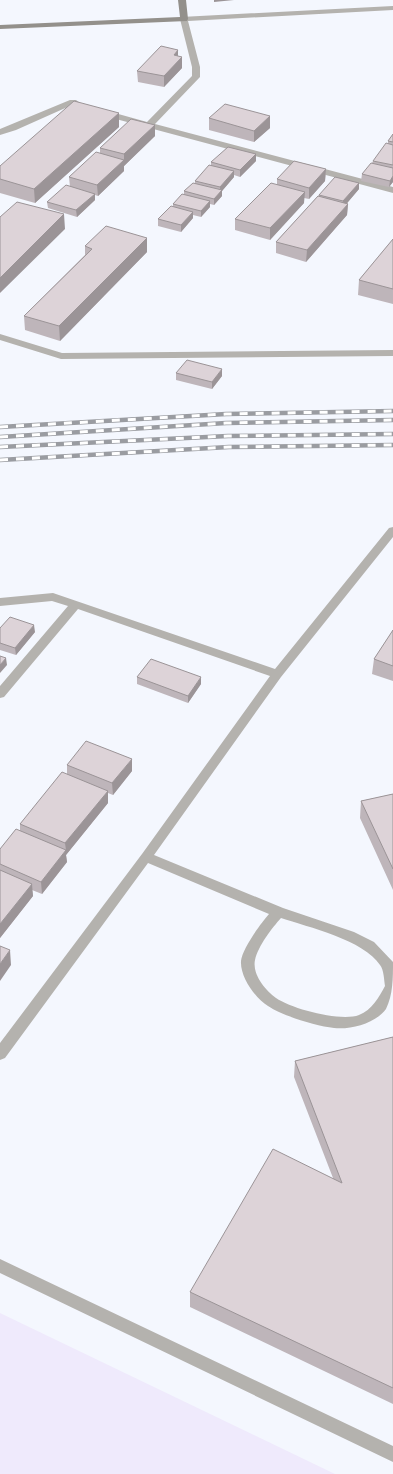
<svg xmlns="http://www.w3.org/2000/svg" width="393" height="1474" viewBox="0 0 393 1474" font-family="Karla,sans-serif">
<rect width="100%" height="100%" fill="#f4f7fe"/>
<path fill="#efeafc" d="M 0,1313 L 335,1474 L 0,1474 Z"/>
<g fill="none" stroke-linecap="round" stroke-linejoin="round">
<path fill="#b4b2ae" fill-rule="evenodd" d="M 393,6 L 393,10 L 188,21 L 200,67 L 200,77 L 155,124 L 393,187 L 393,193 L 101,115 L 100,113 L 104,110 L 147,122 L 192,76 L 192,67 L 180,19 L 181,17 Z
M 70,100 L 76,100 L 91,111 L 90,113 L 84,113 L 72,105 L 16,130 L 0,135 L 0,129 Z
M 0,334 L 62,353 L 393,350 L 393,356 L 61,359 L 0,340 Z
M 393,527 L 393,537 L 281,677 L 154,855 L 283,908 L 354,932 L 374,942 L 393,962 C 393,978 393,995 386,1009 C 376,1023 351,1030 334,1028 C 316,1026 283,1016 268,1006 C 255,998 240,977 241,961 C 242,949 261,923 269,914 L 148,863 L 5,1058 L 0,1060 L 0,1043 L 142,854 L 270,676 L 78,609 L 4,697 L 0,698 L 0,686 L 68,606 L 52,601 L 0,606 L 0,598 L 53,593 L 275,669 L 389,528 ZM 281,918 C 308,927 364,940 380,965 C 384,970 384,980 385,986 C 379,997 372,1010 359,1015 C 341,1022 292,1009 276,998 C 265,990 252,974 255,960 C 258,946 272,928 281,918 Z
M 0,1259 L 393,1446 L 393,1462 L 0,1273 Z"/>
<path fill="#93908b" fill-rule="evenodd" d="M 178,0 L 186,0 L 188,19 L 187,21 L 0,29 L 0,25 L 180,17 Z"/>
<defs>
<path id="rail" d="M 0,427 L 226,414 L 393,411
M 0,437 L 226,423 L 393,420
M 0,447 L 228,436 L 393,434
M 0,460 L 229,447 L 393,445"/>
</defs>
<use href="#rail" stroke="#9a9ca1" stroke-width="4.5"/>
<use href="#rail" stroke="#fff" stroke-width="3" stroke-dasharray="8" stroke-linecap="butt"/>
</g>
<path fill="#beb5ba" d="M 178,50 L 178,56 L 182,57 L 182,68 L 164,87 L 138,82 L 137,71 Z
M 119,113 L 119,127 L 35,203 L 0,193 L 0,166 Z
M 270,116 L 270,128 L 254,142 L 209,130 L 209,118 Z
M 155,125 L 155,136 L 124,166 L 124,171 L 98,196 L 95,195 L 95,200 L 77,217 L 48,208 L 47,202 L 70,187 L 69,177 L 100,153 L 100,148 Z
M 393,134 L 393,182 L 389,187 L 361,181 L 362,174 L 372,163 L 373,161 L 388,144 L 388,141 Z
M 256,161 L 240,177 L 234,175 L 234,177 L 222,191 L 222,196 L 214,205 L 210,204 L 210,207 L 201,217 L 193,215 L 193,218 L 181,232 L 158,226 L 158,219 L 173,206 L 173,204 L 184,194 L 184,191 L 195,183 L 195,181 L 211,165 L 211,162 Z
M 326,169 L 325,181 L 309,199 L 304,198 L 304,203 L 270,240 L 235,230 L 235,219 L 277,184 L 277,179 Z
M 359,183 L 359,189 L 347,203 L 348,204 L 347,215 L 306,262 L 276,253 L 276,242 L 319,195 Z
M 393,239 L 393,304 L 358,295 L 359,280 Z
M 85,246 L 147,252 L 60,341 L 25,330 L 24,316 L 85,255 Z
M 176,373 L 222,376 L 212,389 L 176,380 Z
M 0,628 L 35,632 L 16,655 L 0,650 Z
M 393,630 L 393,681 L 372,674 L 374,659 Z
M 137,677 L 201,684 L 188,703 L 137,684 Z
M 67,765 L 132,771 L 113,795 L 108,793 L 108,803 L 66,855 L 67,862 L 42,894 L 32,890 L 33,896 L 0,938 L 0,849 L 20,831 L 20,824 L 67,774 Z
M 393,794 L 393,890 L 360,818 L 361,801 Z
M 393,1037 L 393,1404 L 190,1307 L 190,1292 L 333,1178 L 294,1077 L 295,1061 Z"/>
<path fill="#9b9497" d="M 214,0 L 234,0 L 214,2 Z
M 178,50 L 178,61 L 182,57 L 182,68 L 164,87 L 164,76 L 174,55 Z
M 119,113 L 119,127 L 35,203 L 34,189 Z
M 270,116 L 270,128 L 254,142 L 254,131 Z
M 155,125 L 155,136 L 124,166 L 124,154 Z
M 256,154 L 256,161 L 240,177 L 240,170 Z
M 124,160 L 124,171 L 98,196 L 97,185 Z
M 326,169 L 325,181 L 309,199 L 309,188 Z
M 234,171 L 234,177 L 222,191 L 222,196 L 214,205 L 214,199 L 220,192 L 220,187 Z
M 393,176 L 393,182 L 389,187 L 390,181 Z
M 359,183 L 359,189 L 343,208 L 343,201 Z
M 305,192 L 304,203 L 270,240 L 270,228 Z
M 95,194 L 95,200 L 77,217 L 76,210 Z
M 210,201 L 210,207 L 201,217 L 201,211 Z
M 348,204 L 347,215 L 306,262 L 307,250 Z
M 193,212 L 193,218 L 181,232 L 181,225 Z
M 64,214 L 65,229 L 0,293 L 0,278 Z
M 147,238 L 147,252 L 60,341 L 59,326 Z
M 222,369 L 222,376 L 212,389 L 212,382 Z
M 34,625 L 35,632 L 16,655 L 15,648 Z
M 6,658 L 7,665 L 0,673 L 0,665 Z
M 201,677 L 201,684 L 188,703 L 188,696 Z
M 132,759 L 132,771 L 113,795 L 112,783 Z
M 108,791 L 108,803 L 66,855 L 67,862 L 42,894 L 41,882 L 66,850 L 65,843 Z
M 32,884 L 33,896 L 0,938 L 0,924 Z
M 10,950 L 11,965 L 0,981 L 0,964 Z"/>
<path fill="#ddd3d8" stroke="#9b9497" d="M 161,46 L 178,50 L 174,55 L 182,57 L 164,76 L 137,71 Z
M 74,101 L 119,113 L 34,189 L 0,179 L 0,166 Z
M 225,104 L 270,116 L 254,131 L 209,118 Z
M 131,119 L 155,125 L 124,154 L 100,148 Z
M 393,134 L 393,142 L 388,141 Z
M 386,143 L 393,145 L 393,165 L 373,161 Z
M 228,147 L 256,154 L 240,170 L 211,162 Z
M 96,152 L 124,160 L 97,185 L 69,177 Z
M 294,161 L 326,169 L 309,188 L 277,179 Z
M 371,163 L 393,168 L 393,176 L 390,181 L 362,174 Z
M 209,165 L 234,171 L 220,187 L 195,181 Z
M 335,177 L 359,183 L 343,201 L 319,195 Z
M 193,183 L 222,190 L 214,199 L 184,191 Z
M 271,183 L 305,192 L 270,228 L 235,219 Z
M 66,185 L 95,194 L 76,210 L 47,202 Z
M 182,194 L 210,201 L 201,211 L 173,204 Z
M 318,196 L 348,204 L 307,250 L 276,242 Z
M 17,202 L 64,214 L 0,278 L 0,217 Z
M 171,206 L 193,212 L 181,225 L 158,219 Z
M 106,226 L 147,238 L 59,326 L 24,316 L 92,249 L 85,246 Z
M 393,239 L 393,289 L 359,280 Z
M 187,360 L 222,369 L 212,382 L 176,373 Z
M 10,617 L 34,625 L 15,648 L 0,643 L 0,628 Z
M 393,630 L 393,666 L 374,659 Z
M 0,656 L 6,658 L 0,665 Z
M 151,659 L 201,677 L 188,696 L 137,677 Z
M 86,741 L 132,759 L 112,783 L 67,765 Z
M 62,772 L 108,791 L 65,843 L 20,824 Z
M 393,794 L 393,869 L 361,801 Z
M 16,829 L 66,850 L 41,882 L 0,864 L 0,849 Z
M 0,870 L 32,884 L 0,924 Z
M 0,946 L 10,950 L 0,964 Z
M 393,1037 L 393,1388 L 190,1292 L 273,1149 L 342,1183 L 295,1061 Z"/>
</svg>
